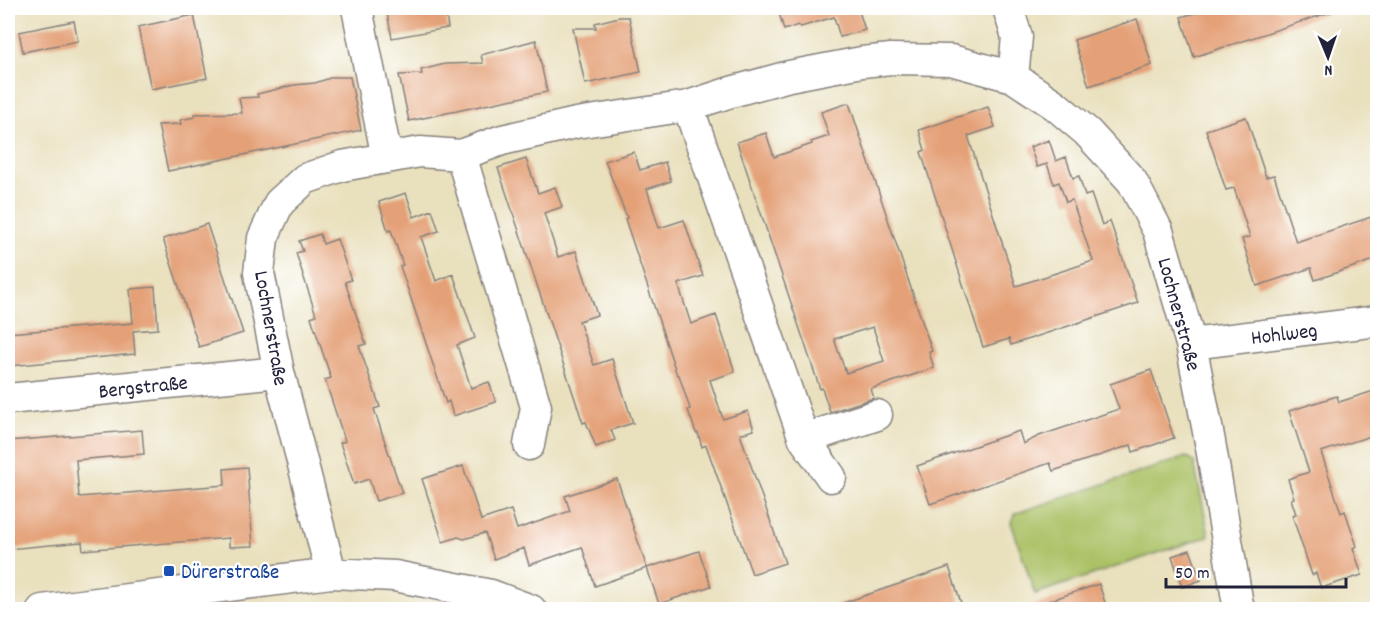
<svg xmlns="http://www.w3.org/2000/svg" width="1385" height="617" viewBox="0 0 1385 617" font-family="Dekko,sans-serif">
<rect width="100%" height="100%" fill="#fff"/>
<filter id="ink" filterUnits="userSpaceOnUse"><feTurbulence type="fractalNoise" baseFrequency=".0167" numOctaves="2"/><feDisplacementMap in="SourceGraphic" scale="12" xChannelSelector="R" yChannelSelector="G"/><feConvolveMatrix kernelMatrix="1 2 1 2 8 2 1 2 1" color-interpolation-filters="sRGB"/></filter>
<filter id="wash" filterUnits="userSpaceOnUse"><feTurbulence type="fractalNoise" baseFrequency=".008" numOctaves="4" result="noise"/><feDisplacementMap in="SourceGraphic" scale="24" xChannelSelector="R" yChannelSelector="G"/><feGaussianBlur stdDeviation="1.35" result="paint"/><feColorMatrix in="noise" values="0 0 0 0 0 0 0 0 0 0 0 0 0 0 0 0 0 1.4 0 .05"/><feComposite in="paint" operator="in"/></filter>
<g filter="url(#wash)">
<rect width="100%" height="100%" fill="#e9e0bd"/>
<path fill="#aac165" stroke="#667250" stroke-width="1.5" d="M 1186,457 L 1194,462 L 1209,536 L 1035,594 L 1011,522 L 1016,513 Z"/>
<g id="blocks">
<path fill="#e4a077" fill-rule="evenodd" d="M 386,8 L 445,8 L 448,28 L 392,38 Z
M 772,8 L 858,8 L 865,30 L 840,37 L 834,17 L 801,27 L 798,25 L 784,30 L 779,13 Z
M 1211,8 L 1334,8 L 1334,11 L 1194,57 L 1181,17 Z
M 194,15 L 207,78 L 151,89 L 138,27 Z
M 619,17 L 629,17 L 641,72 L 585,84 L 573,28 L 596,28 L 595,23 Z
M 1137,19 L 1152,65 L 1089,86 L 1074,40 Z
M 74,21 L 78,41 L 23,52 L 19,32 Z
M 536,40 L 547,92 L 409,121 L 399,75 L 422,74 L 421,70 L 445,64 L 483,63 L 481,55 Z
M 333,77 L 350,77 L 361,130 L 168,171 L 158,125 L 181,124 L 180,120 L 195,117 L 194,114 L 242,113 L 239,98 L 258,97 L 257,94 L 294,85 L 315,83 Z
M 849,103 L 932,351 L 929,352 L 934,368 L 871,389 L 874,398 L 830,412 L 822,388 L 820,389 L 737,142 L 766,133 L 774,157 L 812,144 L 811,142 L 829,136 L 821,112 ZM 873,327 L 884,361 L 846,373 L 834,339 Z
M 988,107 L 995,127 L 968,136 L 1016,286 L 1093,261 L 1072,200 L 1066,202 L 1059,182 L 1054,184 L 1047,164 L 1037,167 L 1030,147 L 1049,140 L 1056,161 L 1066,157 L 1073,178 L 1079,176 L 1085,196 L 1091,194 L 1102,225 L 1110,221 L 1138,303 L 1011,345 L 1009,339 L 983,347 L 921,152 L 925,150 L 919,130 Z
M 1246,117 L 1266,177 L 1274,175 L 1296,242 L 1377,215 L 1377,259 L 1315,280 L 1311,268 L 1257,286 L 1242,239 L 1250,237 L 1234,188 L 1226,190 L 1206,130 Z
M 634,152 L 640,170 L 665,162 L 671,181 L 647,189 L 659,228 L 684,220 L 696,256 L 703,276 L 678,284 L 691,324 L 716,315 L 735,372 L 710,380 L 723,419 L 748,411 L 754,430 L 740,434 L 785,563 L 752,574 L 706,445 L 702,447 L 698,433 L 696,433 L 688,410 L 690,409 L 679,375 L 677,375 L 625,219 L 627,218 L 605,161 Z
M 526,159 L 538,193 L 555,187 L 562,207 L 544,213 L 558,257 L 576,251 L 597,315 L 579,321 L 594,365 L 612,359 L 633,423 L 611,430 L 615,440 L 596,447 L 586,422 L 583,423 L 498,168 Z
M 406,193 L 414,217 L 432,210 L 439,231 L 421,237 L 436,281 L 453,274 L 475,338 L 457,345 L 471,388 L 489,382 L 496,402 L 453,416 L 449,401 L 446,403 L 400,266 L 403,265 L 391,230 L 388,231 L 379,202 Z
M 207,224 L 243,333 L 199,347 L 163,239 Z
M 320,234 L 323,244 L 337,239 L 351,280 L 345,282 L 366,344 L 359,346 L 380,407 L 374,409 L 402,493 L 376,501 L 369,479 L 354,484 L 340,443 L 345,441 L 325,380 L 331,378 L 311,317 L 316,315 L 296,253 L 303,251 L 299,241 Z
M 155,287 L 158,329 L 133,331 L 135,354 L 9,366 L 8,333 L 133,323 L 130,289 Z
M 1151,370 L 1174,438 L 1133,452 L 1131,445 L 1053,471 L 1050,463 L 930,504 L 917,466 L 1019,431 L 1023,444 L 1039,436 L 1119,409 L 1110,384 Z
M 1377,390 L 1377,434 L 1321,452 L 1341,513 L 1345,511 L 1357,546 L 1353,548 L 1362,575 L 1321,588 L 1316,573 L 1312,575 L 1292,515 L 1296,514 L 1291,499 L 1294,498 L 1288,479 L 1309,472 L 1289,411 L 1337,396 L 1339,402 Z
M 142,430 L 144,454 L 76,460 L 79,497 L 225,485 L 224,469 L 247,467 L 253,546 L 229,547 L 229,538 L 83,550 L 82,542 L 8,549 L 8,441 Z
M 463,466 L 481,520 L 511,510 L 517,529 L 570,511 L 565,496 L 617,479 L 647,568 L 595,586 L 582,547 L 529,565 L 524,548 L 494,559 L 485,533 L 464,539 L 458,537 L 443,542 L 422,479 Z
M 1190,550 L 1201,580 L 1182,587 L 1172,556 Z
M 699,551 L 711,586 L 659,604 L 647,568 Z
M 949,567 L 963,609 L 834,609 L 834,606 Z
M 1099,584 L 1107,609 L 1033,609 L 1033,606 Z"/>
</g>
</g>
<g filter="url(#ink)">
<use href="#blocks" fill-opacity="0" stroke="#86817c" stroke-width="1.5"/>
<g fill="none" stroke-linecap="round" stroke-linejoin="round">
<defs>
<path id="minor" d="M 357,8 L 387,158
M 1008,8 L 1017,37 L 1013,77
M 688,106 L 804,439 L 831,477
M 461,155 L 536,407 L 529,445
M 1191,344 L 1378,321
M 8,399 L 279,372
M 804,439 L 877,415
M 331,573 L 279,372 L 259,273 L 263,238 L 279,203 L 305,179 L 342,166 L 420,152 L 461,155 L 502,140 L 576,123 L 688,106 L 731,92 L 789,76 L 862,62 L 891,59 L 951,60 L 1013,77 L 1055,105 L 1087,132 L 1132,181 L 1158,231 L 1191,344 L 1210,442 L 1239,610
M 42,610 L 331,573 L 395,576 L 491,595 L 531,610"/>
</defs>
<use href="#minor" stroke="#86817c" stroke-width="33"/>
<use href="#minor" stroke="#fff" stroke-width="30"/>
</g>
</g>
<rect fill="#1a4fb4" stroke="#fff" stroke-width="2" x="163" y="565" width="12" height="12" rx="3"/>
<g text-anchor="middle" stroke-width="4.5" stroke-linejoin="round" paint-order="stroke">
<g font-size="21" fill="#22223b" stroke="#fff">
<text transform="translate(1180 314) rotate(75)" y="7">Lochnerstraße</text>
<text transform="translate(272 328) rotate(80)" y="7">Lochnerstraße</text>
<text transform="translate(1284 333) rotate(-7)" y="7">Hohlweg</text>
<text transform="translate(143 386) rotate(-6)" y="7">Bergstraße</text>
</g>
<g font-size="21" fill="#164399" stroke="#fff" text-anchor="start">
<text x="181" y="578">Dürerstraße</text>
</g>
</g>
<rect width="1385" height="617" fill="none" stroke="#fff" stroke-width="30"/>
<g transform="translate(1328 57) rotate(178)" stroke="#ffffff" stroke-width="4.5" paint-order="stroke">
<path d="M0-4.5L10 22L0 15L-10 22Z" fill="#22223b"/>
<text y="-9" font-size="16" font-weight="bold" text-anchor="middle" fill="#22223b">N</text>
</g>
<path d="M1166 578v9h180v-9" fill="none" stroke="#22223b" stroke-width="3"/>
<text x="1175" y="578" font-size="18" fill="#22223b" stroke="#ffffff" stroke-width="4.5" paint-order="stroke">50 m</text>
</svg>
